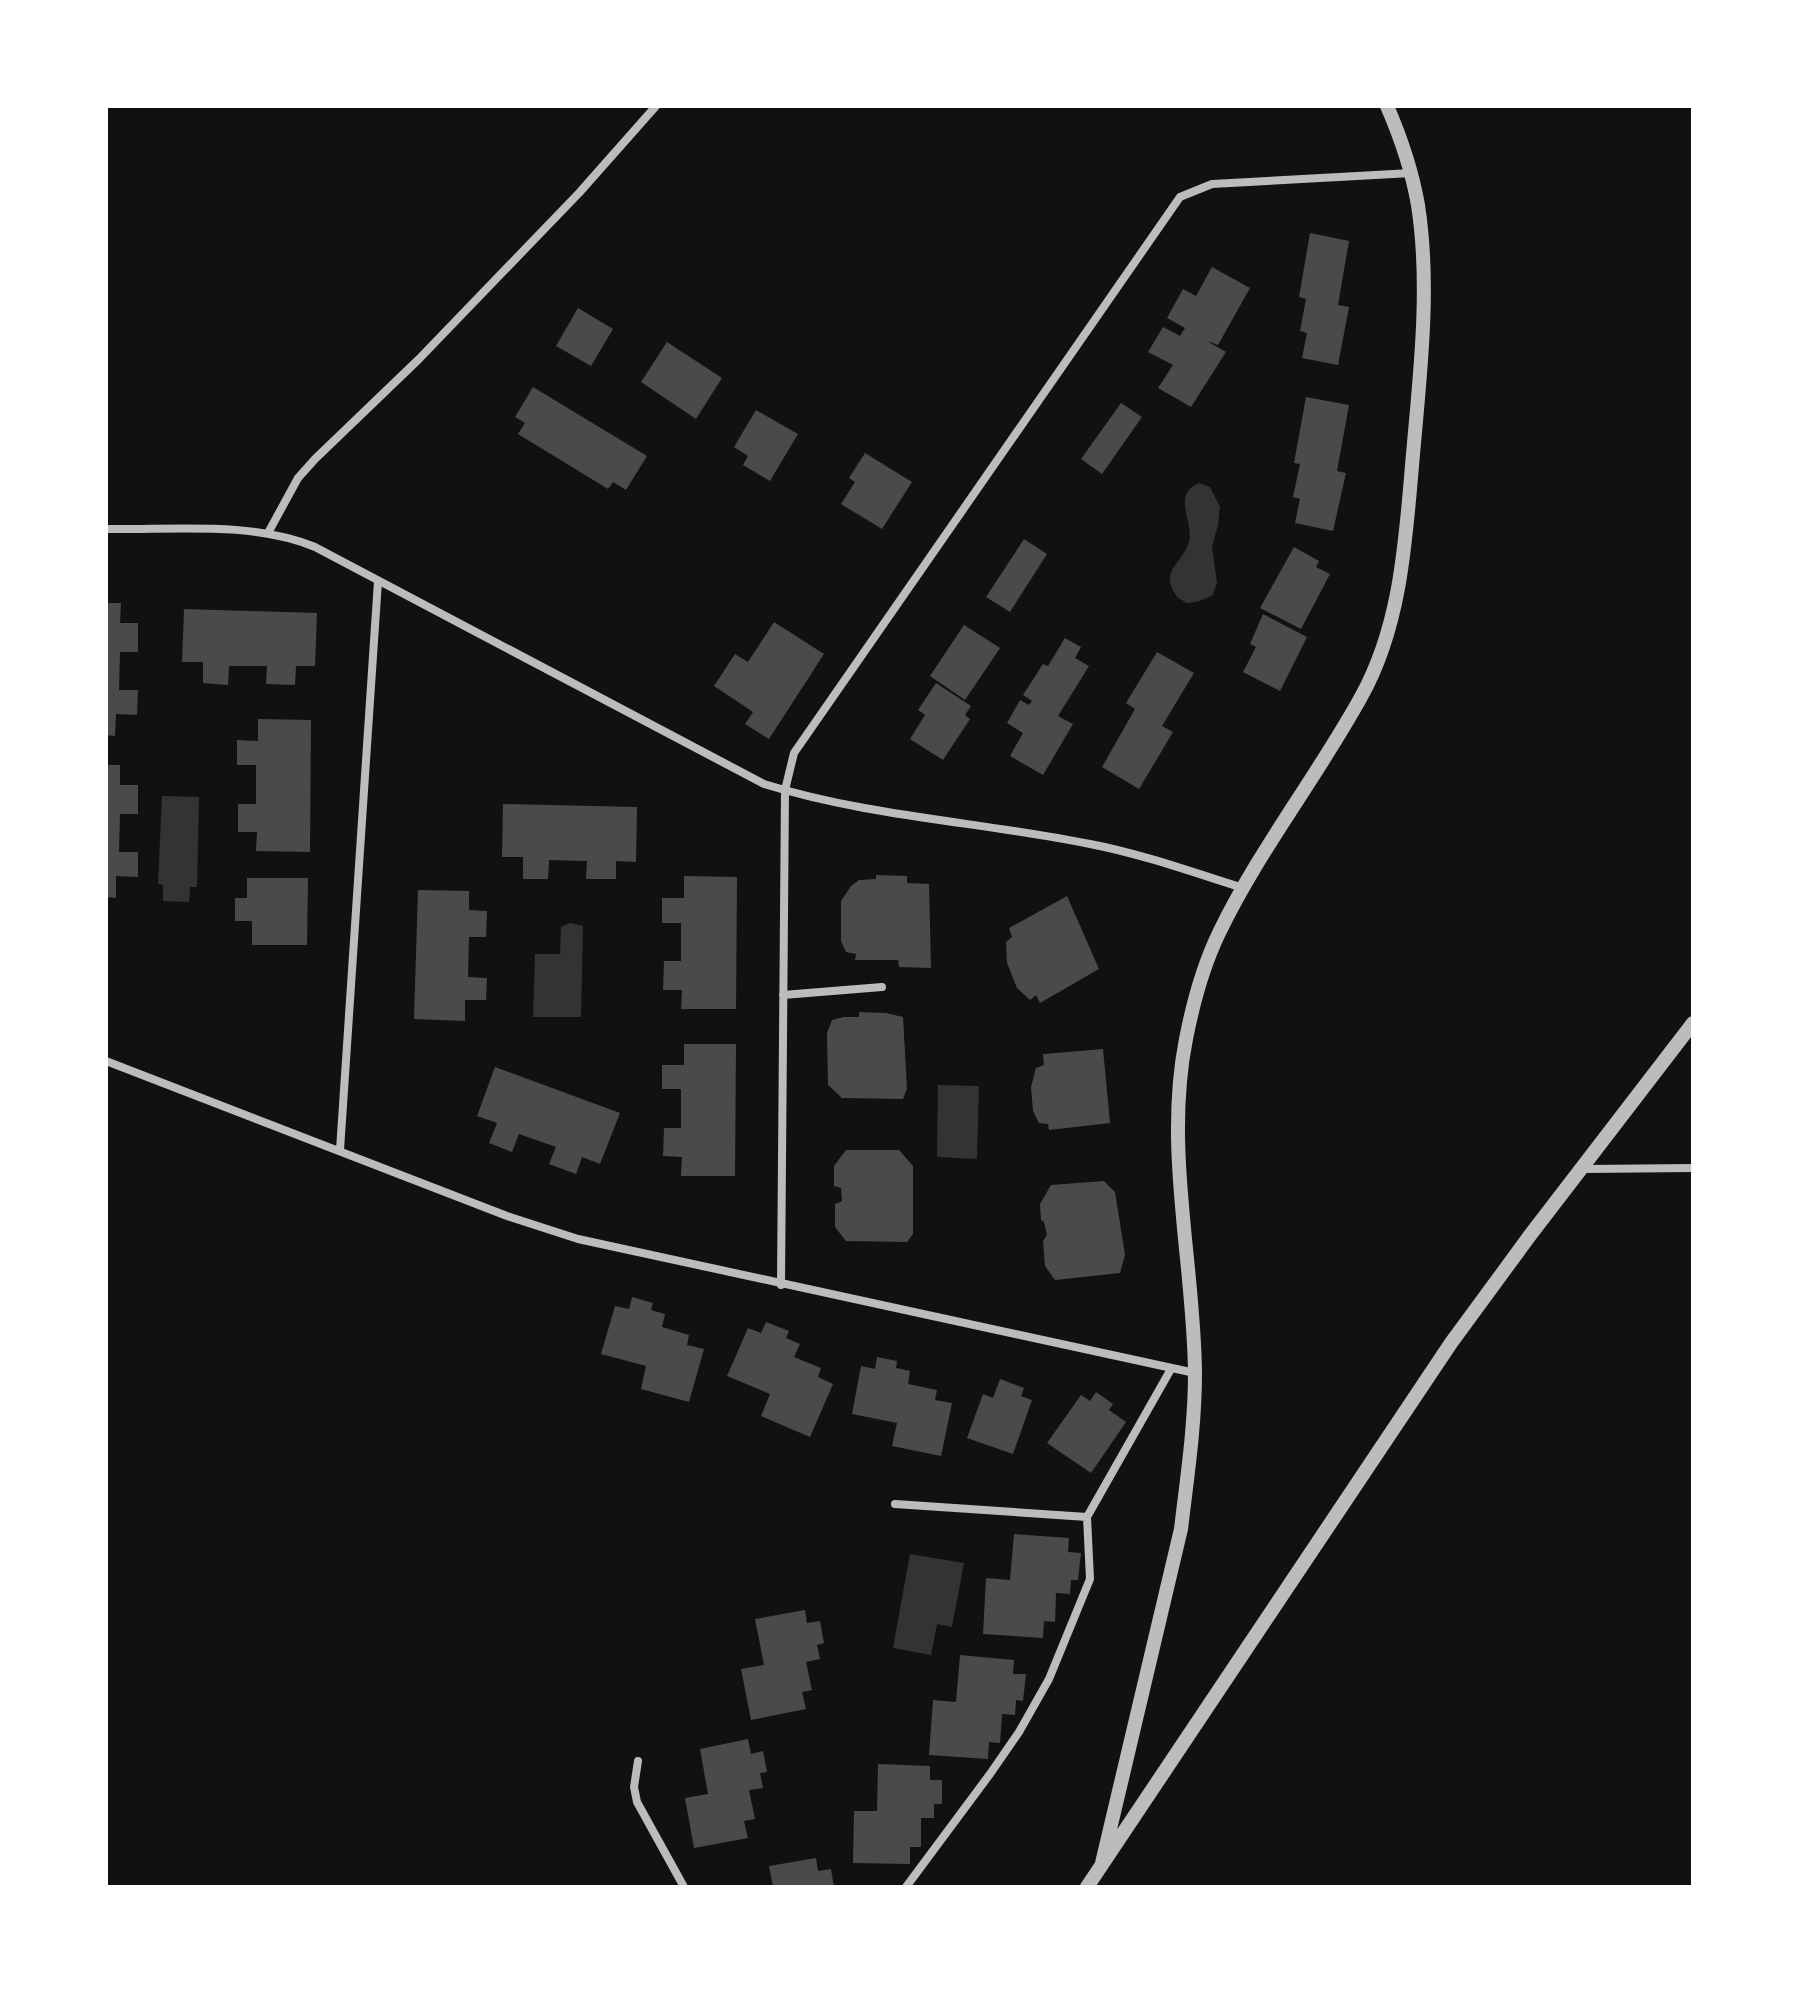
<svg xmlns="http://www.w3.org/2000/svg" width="1799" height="1993" viewBox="0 0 1799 1993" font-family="'PT Sans',sans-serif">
<rect width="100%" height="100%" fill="#111"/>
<path fill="#333" d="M 1199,483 L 1210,487 L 1220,507 L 1218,525 L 1212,547 L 1217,583 L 1212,596 L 1196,602 L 1187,603 L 1178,598 C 1157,570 1183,565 1189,541 C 1194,521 1171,495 1199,483 Z
M 162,796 L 199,797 L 197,887 L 190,887 L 189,902 L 163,901 L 163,885 L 158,884 Z
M 570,923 L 583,926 L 581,1017 L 533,1017 L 535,954 L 560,954 L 561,927 Z
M 938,1085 L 979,1086 L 977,1159 L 937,1157 Z
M 910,1554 L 964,1563 L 952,1627 L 937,1624 L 931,1655 L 893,1648 Z"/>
<path fill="#4a4a4a" d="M 1310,233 L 1349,241 L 1338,305 L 1349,307 L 1338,365 L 1302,358 L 1307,333 L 1300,331 L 1306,299 L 1299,297 Z
M 1212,267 L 1250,288 L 1218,345 L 1207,341 L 1226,352 L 1191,407 L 1158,388 L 1173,365 L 1148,352 L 1163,327 L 1180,336 L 1185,328 L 1167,318 L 1183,289 L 1196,296 Z
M 578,308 L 613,329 L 591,366 L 556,346 Z
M 667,342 L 722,378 L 696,419 L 641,382 Z
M 533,387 L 647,456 L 626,490 L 613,482 L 608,489 L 518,434 L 525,423 L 515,417 Z
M 1306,397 L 1349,405 L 1337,471 L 1346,473 L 1333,531 L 1295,523 L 1300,499 L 1293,497 L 1300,464 L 1294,463 Z
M 1121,403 L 1142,417 L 1102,474 L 1081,459 Z
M 756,410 L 798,434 L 770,481 L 743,465 L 748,456 L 734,447 Z
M 865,453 L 912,482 L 882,529 L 841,504 L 855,482 L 849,478 Z
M 1024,539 L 1047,554 L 1010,612 L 986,597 Z
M 1294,547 L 1319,561 L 1316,567 L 1330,574 L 1301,629 L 1260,608 Z
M 106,603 L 121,603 L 120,623 L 138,623 L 138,652 L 120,652 L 119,690 L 138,690 L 137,715 L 116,714 L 115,736 L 106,735 Z
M 184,609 L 317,613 L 315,666 L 296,666 L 295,685 L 266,684 L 267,666 L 229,666 L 228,685 L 203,683 L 203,662 L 182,662 Z
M 1263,614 L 1307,637 L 1280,691 L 1243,672 L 1256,647 L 1250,644 Z
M 774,622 L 824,654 L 769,739 L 745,724 L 753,712 L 714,686 L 735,654 L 748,662 Z
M 964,625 L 1000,648 L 965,700 L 930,676 Z
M 1065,638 L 1081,647 L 1075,658 L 1089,666 L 1058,716 L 1073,724 L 1043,775 L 1010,756 L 1023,733 L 1007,723 L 1020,700 L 1029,705 L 1032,701 L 1023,695 L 1043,664 L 1048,666 Z
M 1157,652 L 1194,673 L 1162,726 L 1173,732 L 1139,789 L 1102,767 L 1135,709 L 1126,703 Z
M 936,683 L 971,706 L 965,715 L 970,719 L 943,760 L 910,739 L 925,715 L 918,710 Z
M 258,719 L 311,720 L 310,852 L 256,851 L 257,832 L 238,832 L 238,804 L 256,804 L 256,765 L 237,765 L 237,740 L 258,741 Z
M 106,765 L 120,765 L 120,785 L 138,785 L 138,814 L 120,814 L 119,852 L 138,852 L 138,877 L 116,876 L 116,898 L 106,897 Z
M 503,804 L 637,807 L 636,862 L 616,861 L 616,879 L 586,879 L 587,861 L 549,860 L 548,879 L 523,879 L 523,857 L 502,857 Z
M 876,875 L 907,876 L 907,883 L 929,884 L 931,968 L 899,967 L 898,960 L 855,960 L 856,954 L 846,952 L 841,941 L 841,901 L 851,886 L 859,880 L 876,879 Z
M 684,876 L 737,877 L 736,1009 L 681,1009 L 682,990 L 663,990 L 664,961 L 681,961 L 681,923 L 662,923 L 662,898 L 684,898 Z
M 247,878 L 308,878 L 307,945 L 252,945 L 252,921 L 235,921 L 235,898 L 247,898 Z
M 418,890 L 469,891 L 469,910 L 487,911 L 486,937 L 469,937 L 468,977 L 487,978 L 486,1000 L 465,1000 L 465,1021 L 414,1019 Z
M 1067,896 L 1099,969 L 1040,1003 L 1036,995 L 1030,1000 L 1017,988 L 1007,963 L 1006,942 L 1012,937 L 1009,928 Z
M 859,1012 L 886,1013 L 903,1017 L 907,1089 L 903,1099 L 842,1098 L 828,1085 L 827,1033 L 832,1020 L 844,1017 L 859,1017 Z
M 684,1044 L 736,1044 L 735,1176 L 681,1176 L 682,1157 L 663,1156 L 664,1128 L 681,1128 L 681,1089 L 662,1089 L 662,1065 L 684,1065 Z
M 1103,1049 L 1110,1123 L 1049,1130 L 1048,1124 L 1039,1123 L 1033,1111 L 1031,1087 L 1036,1068 L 1044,1065 L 1043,1054 Z
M 495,1067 L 620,1113 L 600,1164 L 582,1157 L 576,1174 L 549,1164 L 556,1147 L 519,1134 L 512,1152 L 489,1143 L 497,1123 L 477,1116 Z
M 846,1150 L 899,1150 L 913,1166 L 913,1234 L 907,1242 L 846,1241 L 835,1227 L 835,1204 L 842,1201 L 841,1188 L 834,1186 L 834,1166 Z
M 1104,1181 L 1115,1192 L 1125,1255 L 1120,1273 L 1055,1280 L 1045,1266 L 1043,1241 L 1047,1235 L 1044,1222 L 1041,1220 L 1040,1204 L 1051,1185 Z
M 632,1297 L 653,1303 L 651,1310 L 665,1314 L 662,1327 L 689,1335 L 687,1345 L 704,1349 L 689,1402 L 641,1389 L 646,1366 L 601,1354 L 615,1306 L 629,1309 Z
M 766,1322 L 789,1331 L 786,1338 L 800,1344 L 794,1357 L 821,1368 L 818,1377 L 833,1384 L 810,1437 L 761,1416 L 770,1394 L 727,1376 L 748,1328 L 761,1333 Z
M 877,1357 L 897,1361 L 896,1368 L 910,1371 L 908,1384 L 937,1390 L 935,1400 L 952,1403 L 941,1456 L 892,1446 L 897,1423 L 852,1414 L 861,1366 L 875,1369 Z
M 1000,1379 L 1024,1388 L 1021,1396 L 1032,1400 L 1013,1454 L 967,1438 L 983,1394 L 993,1398 Z
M 1096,1392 L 1113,1404 L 1109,1410 L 1126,1422 L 1091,1473 L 1047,1443 L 1081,1395 L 1090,1401 Z
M 1014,1534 L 1069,1538 L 1068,1552 L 1081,1553 L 1078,1580 L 1071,1580 L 1070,1594 L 1056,1593 L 1055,1622 L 1044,1621 L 1043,1638 L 983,1634 L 986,1578 L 1010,1580 Z
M 805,1610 L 807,1623 L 820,1621 L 824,1643 L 817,1645 L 820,1659 L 806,1662 L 812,1690 L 802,1692 L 806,1709 L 751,1720 L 741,1669 L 764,1665 L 755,1619 Z
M 960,1655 L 1014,1660 L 1013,1674 L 1026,1674 L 1023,1701 L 1016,1700 L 1015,1715 L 1002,1714 L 1000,1743 L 989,1742 L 988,1759 L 929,1755 L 933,1700 L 956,1702 Z
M 748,1739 L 751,1754 L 763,1751 L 767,1772 L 760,1773 L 763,1788 L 749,1790 L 755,1819 L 744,1821 L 748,1838 L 694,1848 L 685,1798 L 708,1794 L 700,1749 Z
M 878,1764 L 930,1766 L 930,1780 L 942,1780 L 942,1804 L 934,1804 L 934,1818 L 921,1818 L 921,1847 L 910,1847 L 910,1864 L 853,1863 L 854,1811 L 877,1811 Z
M 816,1858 L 818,1871 L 831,1869 L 834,1887 L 773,1887 L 769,1866 Z"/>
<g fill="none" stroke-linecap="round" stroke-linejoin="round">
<path stroke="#bcbcbc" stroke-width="8" d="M 106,529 C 172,530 254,521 315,547 L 764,784 C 870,817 982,822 1090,844 C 1142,854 1192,872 1243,888
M 268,533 L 298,478 L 315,459 L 419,359 L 579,193 L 656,106
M 783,995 L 882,987
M 106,1061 L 507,1216 L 578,1239 L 1195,1373
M 340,1150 L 378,581
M 1582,1169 L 1693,1168
M 781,1285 L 785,790 L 794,753 L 1180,197 L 1212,184 L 1412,173
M 895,1504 L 1087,1517
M 638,1761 L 634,1787 L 637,1802 L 684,1887
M 906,1887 L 990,1774 L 1019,1732 L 1049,1679 L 1090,1579 L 1087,1517 L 1171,1369"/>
<path stroke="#bcbcbc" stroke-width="14" d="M 1102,1863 L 1181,1529 C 1187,1478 1195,1426 1195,1373 C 1194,1263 1164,1149 1186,1039 C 1193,1003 1203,966 1219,933 C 1259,850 1317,777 1361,697 C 1404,620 1406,528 1414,443 C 1421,365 1430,283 1418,205 C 1412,171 1401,138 1387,106
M 1087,1887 L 1451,1343 L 1531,1234 L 1693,1023"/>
</g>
<rect width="1799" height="1993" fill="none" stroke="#ffffff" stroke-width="216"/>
</svg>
